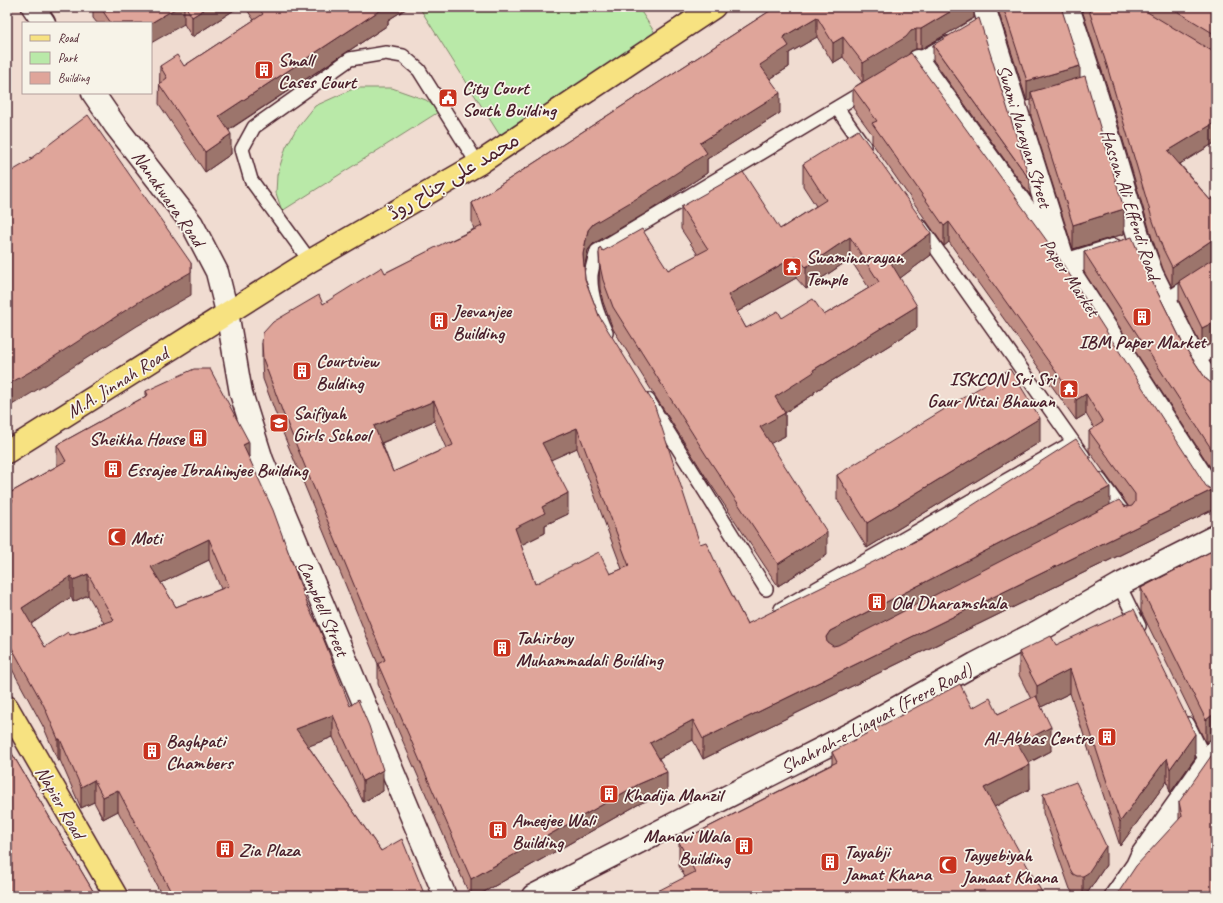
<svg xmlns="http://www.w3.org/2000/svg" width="1223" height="903" viewBox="0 0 1223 903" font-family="Caveat,'Playpen Sans Arabic',sans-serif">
<rect width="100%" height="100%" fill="#f0dcd1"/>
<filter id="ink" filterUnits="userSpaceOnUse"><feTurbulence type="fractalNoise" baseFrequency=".025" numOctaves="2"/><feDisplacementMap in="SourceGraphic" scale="8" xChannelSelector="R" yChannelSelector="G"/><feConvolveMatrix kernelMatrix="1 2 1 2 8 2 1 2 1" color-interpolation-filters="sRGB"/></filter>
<g filter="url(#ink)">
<path fill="#b9e9a8" stroke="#82846a" d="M 419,7 L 638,7 L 661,42 L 506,145 Z
M 677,7 L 714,7 L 689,24 Z
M 355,88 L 392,88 L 426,100 L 440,111 L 282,211 L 276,193 L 277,175 L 286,147 L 295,131 L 315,106 Z"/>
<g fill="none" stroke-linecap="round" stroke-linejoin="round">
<defs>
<path id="service" d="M 912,63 L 948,43
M 837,108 L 864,146
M 921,227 L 1083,456
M 310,261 L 251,180 L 242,149 L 254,127 L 350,59 L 386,53 L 403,56 L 419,70 L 478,164
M 1165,301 L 1216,267
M 606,333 C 598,315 590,295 591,275 C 592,267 595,258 597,251 L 868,89
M 1195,361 L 1216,349
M 648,400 L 766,589
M 1100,480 L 1126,516
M 1119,585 L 1139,626
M 781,609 L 1072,443
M 1188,724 L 1207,763"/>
<path id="minor" d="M 984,7 L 1065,265 L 1113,250
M 918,61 L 1065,265 L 1216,499
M 1116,896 L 1137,866 L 1142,855 L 1216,750"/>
<path id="tertiary" d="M 33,7 L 44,23
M 1068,7 L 1095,90 L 1140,242 L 1152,274 L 1195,361 L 1216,392
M 93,93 L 115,125 L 192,224 L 217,272 L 227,312 L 241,393 L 262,460 L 445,896"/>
<path id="secondary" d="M 533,896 L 854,732 L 975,664 L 1037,632 L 1119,585 L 1216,536"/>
<path id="primary" d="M 7,707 L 116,896"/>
<path id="trunk" d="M 7,452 L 310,261 L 478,164 L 714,7"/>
</defs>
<use href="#service" stroke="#4a1f2b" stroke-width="16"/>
<use href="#minor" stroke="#4a1f2b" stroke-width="25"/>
<use href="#tertiary" stroke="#4a1f2b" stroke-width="25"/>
<use href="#secondary" stroke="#4a1f2b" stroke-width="25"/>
<use href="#primary" stroke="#4a1f2b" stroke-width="25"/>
<use href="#trunk" stroke="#4a1f2b" stroke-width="25"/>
<use href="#service" stroke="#f7f3e8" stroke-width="13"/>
<use href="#minor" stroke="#f7f3e8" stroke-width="22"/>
<use href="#tertiary" stroke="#f7f3e8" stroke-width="22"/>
<use href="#secondary" stroke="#f7f3e8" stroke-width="22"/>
<use href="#primary" stroke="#f7e281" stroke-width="22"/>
<use href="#trunk" stroke="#f7e281" stroke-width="22"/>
</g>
<path fill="#c08e84" stroke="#4a1f2b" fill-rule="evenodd" d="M 93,7 L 239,7 L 192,37 L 184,24 L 97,23 L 93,18 Z
M 245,7 L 409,7 L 388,20 L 388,25 L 229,130 L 231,154 L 205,172 L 159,104 L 160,66 L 184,66 L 254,20 Z
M 776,7 L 974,7 L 974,18 L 921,49 L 916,49 L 911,51 L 908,55 L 1212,510 L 703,759 L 693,740 L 659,758 L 667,792 L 639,804 L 477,896 L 470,896 L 378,684 L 378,664 L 283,433 L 263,379 L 262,363 L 262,343 L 323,304 L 385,273 L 474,229 L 472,223 L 472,203 ZM 817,37 L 833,63 L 843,57 L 862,82 L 853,88 L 853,108 L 872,134 L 872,143 L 944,246 L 949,242 L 1076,420 L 1086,414 L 1094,428 L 1089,431 L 1089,451 L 1129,507 L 1110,505 L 747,624 L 720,572 L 700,544 L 599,316 L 585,279 L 584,268 L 588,250 L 593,244 L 646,213 L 707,173 L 707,159 L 780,113 L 770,79 L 789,67 L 789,53 ZM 434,421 L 446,448 L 393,472 L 382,443 ZM 577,448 L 622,569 L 610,574 L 535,584 L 521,545 L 545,533 L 545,525 L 568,514 L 550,460 Z
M 997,7 L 1061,7 L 1080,78 L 1124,234 L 1073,249 L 1031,116 L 1031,100 L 1027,101 Z
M 1081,7 L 1216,7 L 1216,142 L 1180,164 L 1210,200 L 1216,195 L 1216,341 L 1202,348 L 1179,301 L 1179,282 L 1172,287 L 1163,269 L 1152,238 L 1107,86 Z
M 933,45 L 1030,180 L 1030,195 L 933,60 Z
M 803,164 L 931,255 L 900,278 L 917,328 L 814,392 L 814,394 L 785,413 L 785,436 L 770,443 L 827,555 L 778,586 L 706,477 L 613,329 L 603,302 L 600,289 L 599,253 L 603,251 L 668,270 L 698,255 L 681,229 L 681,207 L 780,229 L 816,206 L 803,186 ZM 850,259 L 869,288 L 824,315 L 782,318 L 746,328 L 737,312 L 796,278 L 806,289 Z
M 1084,252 L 1141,259 L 1184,346 L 1206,379 L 1211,383 L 1216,384 L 1216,476 L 1084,272 Z
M 146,391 L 249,459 L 383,791 L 363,802 L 333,737 L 308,746 L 381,851 L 425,896 L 162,896 L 118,811 L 103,819 L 94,802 L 81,808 L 60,760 L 58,761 L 44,728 L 7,660 L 7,504 L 8,503 L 8,494 L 57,466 L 57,445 L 146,396 ZM 209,560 L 221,589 L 176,607 L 161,583 ZM 88,595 L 104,623 L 70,635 L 45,647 L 31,624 L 71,597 L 73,602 Z
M 1040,442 L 867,548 L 837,499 L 837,475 Z
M 1216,549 L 1216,738 L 1211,739 L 1206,743 L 1141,611 L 1141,588 Z
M 1056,645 L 1195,758 L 1170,793 L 1167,781 L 1120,846 L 1070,693 L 1041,707 L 1051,751 L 1029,763 L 1030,789 L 994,807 L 685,877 L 679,866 L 679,842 L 832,764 L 832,752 L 972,708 L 998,714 L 1031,699 L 1019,675 L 1019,652 Z
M 7,745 L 96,896 L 7,896 Z
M 1043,794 L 1106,865 L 1088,892 L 1083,895 L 1077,895 L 1073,893 L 1070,889 L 1043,813 Z
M 1179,802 L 1216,896 L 1179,820 Z"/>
<path fill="#9c746c" stroke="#4a1f2b" d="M 178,7 L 184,7 L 184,24 L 151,43 L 151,23 Z
M 208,7 L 239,7 L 192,37 L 192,17 Z
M 385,7 L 409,7 L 388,20 L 388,25 L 219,136 L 219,116 Z
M 958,7 L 974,7 L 974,18 L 921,49 L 921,29 Z
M 10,14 L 10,32 L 7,34 L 7,16 Z
M 817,17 L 817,37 L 789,53 L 789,67 L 760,85 L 760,65 L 783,37 Z
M 916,29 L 916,49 L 911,51 L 906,58 L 863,83 L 863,63 L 911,31 Z
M 843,37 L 843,57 L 833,63 L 833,43 Z
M 1080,66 L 1080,86 L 1031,92 L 1031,100 L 1027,101 L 1027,81 Z
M 780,93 L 780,113 L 707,159 L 707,173 L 646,213 L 593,244 L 588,250 L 583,274 L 583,254 L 588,230 L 593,224 L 700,143 Z
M 1216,122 L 1216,142 L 1168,171 L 1168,151 Z
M 231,134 L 231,154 L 205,172 L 205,152 Z
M 1124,209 L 1124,234 L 1073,249 L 1073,225 Z
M 949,222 L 949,242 L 944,246 L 944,226 Z
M 931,233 L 931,255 L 891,285 L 891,263 Z
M 850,237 L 850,259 L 806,289 L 806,267 Z
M 1212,240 L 1212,260 L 1172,287 L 1172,267 Z
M 796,256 L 796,278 L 728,317 L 728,295 Z
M 191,263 L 191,295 L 137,326 L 40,388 L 7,408 L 7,385 Z
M 917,306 L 917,328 L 814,392 L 814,394 L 776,418 L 785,413 L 785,436 L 760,449 L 760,427 L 775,397 L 813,370 Z
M 1216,321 L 1216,341 L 1202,348 L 1202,328 Z
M 1086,394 L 1086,414 L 1076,420 L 1076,400 Z
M 434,401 L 434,421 L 374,446 L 374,426 Z
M 1040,418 L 1040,442 L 867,548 L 867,523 Z
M 577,428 L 577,448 L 542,464 L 542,443 Z
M 249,442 L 249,464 L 243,445 Z
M 1110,487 L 1110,507 L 826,657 L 826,637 L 830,631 Z
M 1212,490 L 1212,510 L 703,759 L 703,739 Z
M 568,493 L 568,514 L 545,525 L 545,533 L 515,548 L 515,528 L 542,507 Z
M 827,532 L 827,555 L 778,586 L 778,564 Z
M 209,539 L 209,560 L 151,588 L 151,567 Z
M 88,574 L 88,595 L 73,602 L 73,580 Z
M 71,576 L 71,597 L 22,630 L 22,608 Z
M 1070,669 L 1070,693 L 1037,709 L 1037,686 Z
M 333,715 L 333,737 L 296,751 L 296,729 Z
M 1211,716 L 1211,739 L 1206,743 L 1206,720 Z
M 693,720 L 693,740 L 650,763 L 650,743 Z
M 1051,727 L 1051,751 L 1018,768 L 1018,744 Z
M 1195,734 L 1195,758 L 1170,793 L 1170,769 Z
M 58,739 L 60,739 L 60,760 L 58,761 Z
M 1167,758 L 1167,781 L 1120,846 L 1120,822 Z
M 1030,765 L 1030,789 L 984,812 L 984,788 Z
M 383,770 L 383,791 L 363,802 L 363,781 Z
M 667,772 L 667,792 L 639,804 L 477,896 L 471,896 L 471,879 L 639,784 Z
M 94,780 L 94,802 L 81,808 L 81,787 Z
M 118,790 L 118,811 L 103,819 L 103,797 Z
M 1106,846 L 1106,865 L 1088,892 L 1083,895 L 1083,876 Z
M 49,890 L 49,896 L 37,896 Z"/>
<path fill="#dfa59a" stroke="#4a1f2b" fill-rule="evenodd" d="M 100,7 L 178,7 L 151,23 L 111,23 Z
M 186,7 L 208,7 L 192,17 Z
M 258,7 L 385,7 L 219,116 L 231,134 L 205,152 L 159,84 L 167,78 L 160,66 L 177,55 L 184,66 L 263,14 Z
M 776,7 L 958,7 L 921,29 L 916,29 L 911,31 L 906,37 L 863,63 L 843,37 L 833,43 L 817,17 L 783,37 L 789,46 L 760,65 L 780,93 L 700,143 L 707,153 L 646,193 L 593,224 L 588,230 L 583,254 L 585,279 L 599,316 L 654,404 L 700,544 L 706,542 L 720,572 L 747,624 L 920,539 L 1076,439 L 1110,487 L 830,631 L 826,637 L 827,642 L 833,646 L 838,645 L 1119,500 L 1124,506 L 1128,507 L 1132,506 L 1135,502 L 1135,494 L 1089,431 L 1103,422 L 1086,394 L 1076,400 L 949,222 L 944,226 L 872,123 L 877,121 L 853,88 L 911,53 L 1055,252 L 1206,486 L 1212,490 L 703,739 L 693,720 L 650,743 L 667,772 L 639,784 L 471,879 L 378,664 L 385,660 L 283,413 L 263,359 L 262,343 L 263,333 L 273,322 L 319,295 L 323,304 L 382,267 L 385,273 L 448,241 L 448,242 L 482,226 L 472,203 ZM 434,401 L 453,445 L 393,472 L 374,426 ZM 577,428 L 629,566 L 610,574 L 599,552 L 535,584 L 515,528 L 545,513 L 542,507 L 568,493 L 542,443 Z
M 1003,7 L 1061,7 L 1080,66 L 1027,81 Z
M 1088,7 L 1139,7 L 1212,51 L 1216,51 L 1216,122 L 1168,151 L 1210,200 L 1216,195 L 1216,240 L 1212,240 L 1172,267 L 1163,249 L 1152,218 L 1107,66 Z
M 1170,7 L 1216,7 L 1216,35 Z
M 7,10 L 10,14 L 7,16 Z
M 979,18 L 1030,180 L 933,45 Z
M 1085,76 L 1124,209 L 1073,225 L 1031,92 Z
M 88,115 L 191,263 L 191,272 L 137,303 L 40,366 L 7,385 L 7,174 L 34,158 L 30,159 Z
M 858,130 L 931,233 L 891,263 L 917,306 L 813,370 L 814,372 L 775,397 L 785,413 L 760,427 L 827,532 L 778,564 L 706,455 L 613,307 L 603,280 L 600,266 L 599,253 L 600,247 L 603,251 L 642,229 L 668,270 L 708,249 L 681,207 L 743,172 L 780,229 L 826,200 L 803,164 ZM 850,237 L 879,282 L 824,315 L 813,299 L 782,318 L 778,311 L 746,328 L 728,295 L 796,256 L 806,267 Z
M 1132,237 L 1141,259 L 1184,346 L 1206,379 L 1211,383 L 1216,384 L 1216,456 L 1084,252 Z
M 1216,257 L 1216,321 L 1202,328 L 1179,281 Z
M 194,369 L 210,369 L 249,442 L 243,445 L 273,510 L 308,606 L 320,630 L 350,706 L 358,700 L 369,726 L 383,770 L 363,781 L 333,715 L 296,729 L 381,851 L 402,839 L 425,896 L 163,896 L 171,892 L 118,790 L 103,797 L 94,780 L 81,787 L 60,739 L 58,739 L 44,706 L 7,639 L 7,504 L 13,501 L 8,494 L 66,461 L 57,445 L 148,395 L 146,391 ZM 209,539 L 229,586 L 176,607 L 151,567 ZM 88,574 L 114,620 L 70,635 L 68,632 L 45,647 L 22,608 L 71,576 L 73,580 Z
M 1010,369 L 1040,418 L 867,523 L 837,475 Z
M 1216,549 L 1216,715 L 1211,716 L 1206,720 L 1141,588 Z
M 1134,609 L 1195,734 L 1170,769 L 1167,758 L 1120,822 L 1070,669 L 1037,686 L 1019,652 L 1051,636 L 1056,645 Z
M 960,684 L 972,708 L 990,698 L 998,714 L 1036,696 L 1051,727 L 1018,744 L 1030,765 L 984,788 L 1044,896 L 648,896 L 695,872 L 679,842 L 837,762 L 832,752 Z
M 7,745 L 96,896 L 53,896 L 49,890 L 37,896 L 7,896 Z
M 1216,749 L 1216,896 L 1116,896 L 1136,866 L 1182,816 L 1179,802 Z
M 1076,782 L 1106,846 L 1088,873 L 1083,876 L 1077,876 L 1073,874 L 1070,869 L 1043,794 Z"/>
</g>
<defs>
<symbol id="building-square" viewBox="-11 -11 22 22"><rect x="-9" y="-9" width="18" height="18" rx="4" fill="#c8321e" stroke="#f7f3e8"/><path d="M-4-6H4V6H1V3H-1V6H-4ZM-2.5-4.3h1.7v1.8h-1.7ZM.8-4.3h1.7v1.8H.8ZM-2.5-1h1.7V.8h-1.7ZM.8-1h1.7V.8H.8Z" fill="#fff"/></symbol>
<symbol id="civic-square" viewBox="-11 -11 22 22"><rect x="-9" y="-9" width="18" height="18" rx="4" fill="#c8321e" stroke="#f7f3e8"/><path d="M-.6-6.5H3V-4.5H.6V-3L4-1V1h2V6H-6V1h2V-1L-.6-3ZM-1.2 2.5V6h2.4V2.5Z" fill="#fff"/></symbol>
<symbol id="temple-square" viewBox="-11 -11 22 22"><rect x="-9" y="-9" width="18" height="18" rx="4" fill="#c8321e" stroke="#f7f3e8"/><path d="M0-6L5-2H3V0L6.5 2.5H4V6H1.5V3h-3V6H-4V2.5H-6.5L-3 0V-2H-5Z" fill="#fff"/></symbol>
<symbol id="school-square" viewBox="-11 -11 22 22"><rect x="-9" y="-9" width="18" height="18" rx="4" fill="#c8321e" stroke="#f7f3e8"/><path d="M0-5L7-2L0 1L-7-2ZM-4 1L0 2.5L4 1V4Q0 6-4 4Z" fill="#fff"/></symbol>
<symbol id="mosque-square" viewBox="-11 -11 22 22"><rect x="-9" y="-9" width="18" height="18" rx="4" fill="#c8321e" stroke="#f7f3e8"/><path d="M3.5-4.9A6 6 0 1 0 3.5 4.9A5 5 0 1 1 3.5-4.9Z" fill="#fff"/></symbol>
</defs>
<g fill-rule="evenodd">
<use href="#building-square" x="253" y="59" width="22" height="22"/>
<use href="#civic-square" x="437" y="87" width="22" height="22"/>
<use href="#temple-square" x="781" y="256" width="22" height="22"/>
<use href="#building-square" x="1131" y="306" width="22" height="22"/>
<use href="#building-square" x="428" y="310" width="22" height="22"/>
<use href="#building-square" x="291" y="360" width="22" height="22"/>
<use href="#temple-square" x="1058" y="378" width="22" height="22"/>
<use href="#school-square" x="268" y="412" width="22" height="22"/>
<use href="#building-square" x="187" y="427" width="22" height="22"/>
<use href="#building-square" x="102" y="458" width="22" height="22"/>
<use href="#mosque-square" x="106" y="526" width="22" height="22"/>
<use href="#building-square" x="866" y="591" width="22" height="22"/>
<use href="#building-square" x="491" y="637" width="22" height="22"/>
<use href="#building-square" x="1096" y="726" width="22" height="22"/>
<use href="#building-square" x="141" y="740" width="22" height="22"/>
<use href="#building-square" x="598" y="783" width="22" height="22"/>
<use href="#building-square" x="487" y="819" width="22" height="22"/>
<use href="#building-square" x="733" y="835" width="22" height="22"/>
<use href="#building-square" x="214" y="838" width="22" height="22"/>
<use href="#building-square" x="819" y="851" width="22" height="22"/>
<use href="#mosque-square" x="937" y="854" width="22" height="22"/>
</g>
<g text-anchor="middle" stroke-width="3.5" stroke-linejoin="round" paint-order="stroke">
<g font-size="19" font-weight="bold" fill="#4a1f2b" stroke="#f7f3e8" text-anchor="start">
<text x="278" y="66">Small<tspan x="278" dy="22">Cases Court</tspan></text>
<text x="462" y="94">City Court<tspan x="462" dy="22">South Building</tspan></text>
<text x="806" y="263">Swaminarayan<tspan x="806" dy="22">Temple</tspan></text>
<text x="453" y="317">Jeevanjee<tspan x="453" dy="22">Building</tspan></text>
<text x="1142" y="348" text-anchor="middle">IBM Paper Market</text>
<text x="316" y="367">Courtview<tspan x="316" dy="22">Bulding</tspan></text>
<text x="1055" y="385" text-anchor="end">ISKCON Sri Sri<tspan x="1055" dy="22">Gaur Nitai Bhawan</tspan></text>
<text x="293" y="419">Saifiyah<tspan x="293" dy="22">Girls School</tspan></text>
<text x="184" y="445" text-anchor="end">Sheikha House</text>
<text x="127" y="476">Essajee Ibrahimjee Building</text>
<text x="131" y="544">Moti</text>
<text x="891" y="609">Old Dharamshala</text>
<text x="516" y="644">Tahirboy<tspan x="516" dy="22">Muhammadali Building</tspan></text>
<text x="1093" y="744" text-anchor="end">Al-Abbas Centre</text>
<text x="166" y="747">Baghpati<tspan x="166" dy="22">Chambers</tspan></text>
<text x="623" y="801">Khadija Manzil</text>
<text x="512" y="826">Ameejee Wali<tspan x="512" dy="22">Building</tspan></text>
<text x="730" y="842" text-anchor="end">Manavi Wala<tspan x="730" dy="22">Building</tspan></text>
<text x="239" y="856">Zia Plaza</text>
<text x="844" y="858">Tayabji<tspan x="844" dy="22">Jamat Khana</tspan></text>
<text x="962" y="861">Tayyebiyah<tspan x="962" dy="22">Jamaat Khana</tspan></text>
</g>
<g font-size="19" fill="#4a1f2b" stroke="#f7f3e8">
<text transform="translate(1025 136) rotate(73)" y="7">Swami Narayan Street</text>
<text transform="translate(453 176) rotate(-31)" y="7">محمد علی جناح روڈ</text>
<text transform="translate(169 198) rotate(55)" y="7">Nanakwara Road</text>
<text transform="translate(1131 204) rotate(72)" y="7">Hassan Ali Effendi Road</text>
<text transform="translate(1071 277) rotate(56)" y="7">Paper Market</text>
<text transform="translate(117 382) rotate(-32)" y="7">M.A. Jinnah Road</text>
<text transform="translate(324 608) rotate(67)" y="7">Campbell Street</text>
<text transform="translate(876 718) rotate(-28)" y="7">Shahrah-e-Liaquat (Frere Road)</text>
<text transform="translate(61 802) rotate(60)" y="7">Napier Road</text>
</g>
</g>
<rect width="1223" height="903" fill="none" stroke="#f7f3e8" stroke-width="24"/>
<rect x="12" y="12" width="1199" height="879" fill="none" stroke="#4a1f2b" stroke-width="1.5" filter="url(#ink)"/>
<rect x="22" y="22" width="130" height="72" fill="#f7f3e8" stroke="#b29e9c"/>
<rect x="30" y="35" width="20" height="6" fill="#f7e281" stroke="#b29e9c"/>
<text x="58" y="42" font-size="12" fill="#4a1f2b">Road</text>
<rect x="30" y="52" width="20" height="12" fill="#b9e9a8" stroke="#b29e9c"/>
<text x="58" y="62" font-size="12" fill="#4a1f2b">Park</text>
<rect x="30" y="72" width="20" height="12" fill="#dfa59a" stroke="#b29e9c"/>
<text x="58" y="82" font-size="12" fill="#4a1f2b">Building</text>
</svg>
